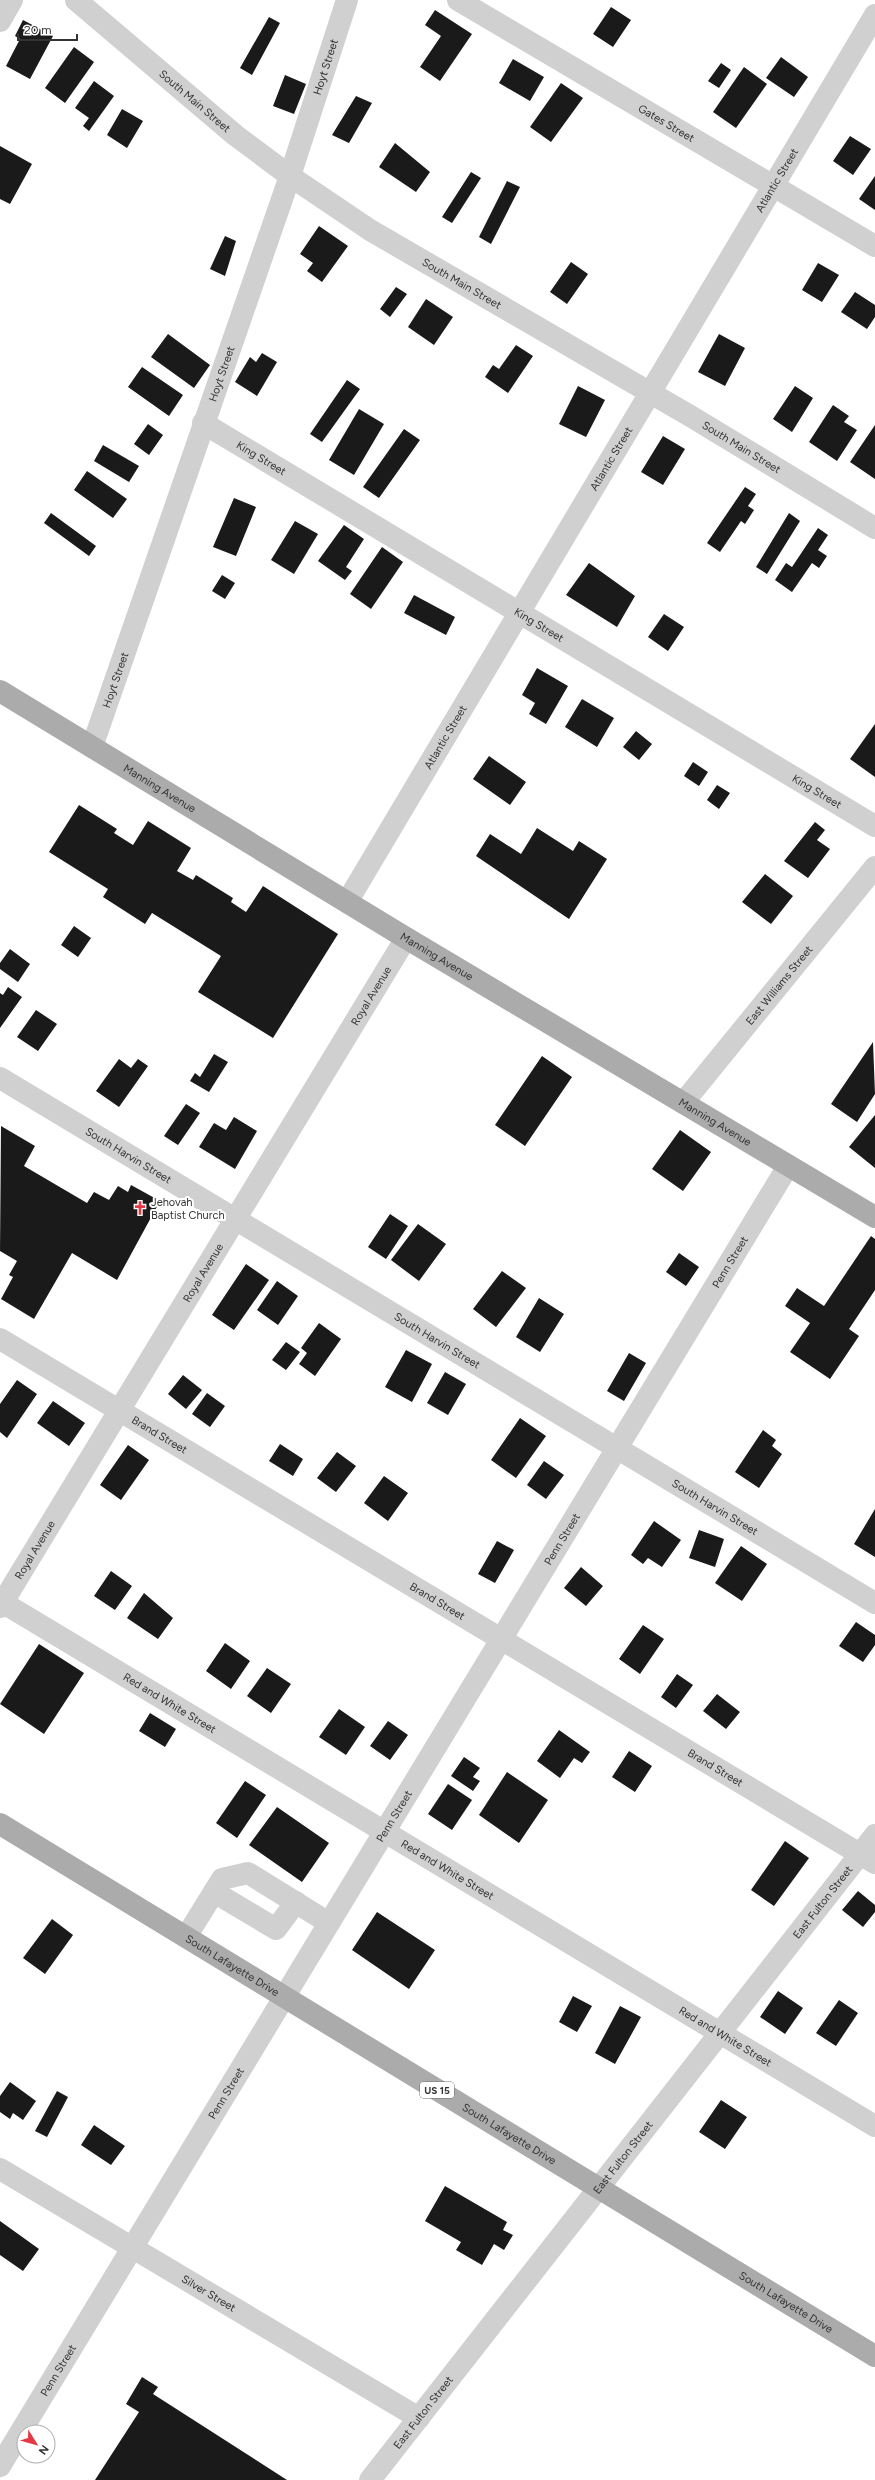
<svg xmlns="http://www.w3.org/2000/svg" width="875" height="2480" viewBox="0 0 875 2480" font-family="Figtree,sans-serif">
<rect width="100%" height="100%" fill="#fff"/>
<path fill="#1a1a1a" d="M 611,7 L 631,20 L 613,47 L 593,34 Z
M 435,10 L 472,34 L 440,81 L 420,67 L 441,36 L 425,25 Z
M 269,17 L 280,23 L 252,75 L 240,68 Z
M 23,20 L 53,36 L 30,79 L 6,66 L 20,39 L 15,36 Z
M 74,47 L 94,62 L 65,103 L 45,88 Z
M 781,57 L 808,77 L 794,97 L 766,78 Z
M 513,59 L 544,77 L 530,101 L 499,83 Z
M 721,63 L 731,70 L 719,88 L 708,81 Z
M 744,67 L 767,84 L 736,128 L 713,112 Z
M 285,75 L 306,84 L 294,114 L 273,106 Z
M 94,81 L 114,96 L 89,131 L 83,126 L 89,118 L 75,108 Z
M 561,83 L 583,98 L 551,142 L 530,127 Z
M 356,96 L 372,103 L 349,143 L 332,135 Z
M 122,109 L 143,121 L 127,148 L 107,135 Z
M 850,136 L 871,149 L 853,175 L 833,161 Z
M 395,143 L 430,172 L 416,192 L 379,167 Z
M 0,146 L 32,164 L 10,204 L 0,199 Z
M 471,172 L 481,178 L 452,223 L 442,217 Z
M 875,176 L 875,210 L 859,199 Z
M 507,181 L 520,187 L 491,244 L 479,237 Z
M 319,226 L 348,246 L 322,282 L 307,271 L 313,263 L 300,254 Z
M 225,236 L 236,241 L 225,276 L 210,269 Z
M 571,262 L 588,274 L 567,304 L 550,292 Z
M 818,263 L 839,275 L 822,302 L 802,290 Z
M 396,287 L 407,294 L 390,317 L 380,309 Z
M 855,292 L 875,305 L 875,317 L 867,329 L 841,312 Z
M 426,299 L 453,317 L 434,345 L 408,327 Z
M 168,334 L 210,365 L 194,388 L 151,357 Z
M 719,334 L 745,348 L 725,386 L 698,372 Z
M 516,345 L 533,356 L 508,393 L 485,377 L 493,365 L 499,369 Z
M 262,353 L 277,362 L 257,396 L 235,382 L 250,357 L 256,362 Z
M 142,367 L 183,395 L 169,416 L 128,387 Z
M 347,380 L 360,389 L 322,442 L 310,434 Z
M 578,386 L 605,400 L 586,437 L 559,424 Z
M 795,386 L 813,398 L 792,432 L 773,419 Z
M 833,405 L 849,416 L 844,422 L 857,430 L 837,461 L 809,442 Z
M 359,409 L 384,424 L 354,475 L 329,460 Z
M 148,424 L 163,435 L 149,455 L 134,444 Z
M 875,425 L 875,479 L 850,462 Z
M 404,429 L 420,440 L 379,498 L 363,487 Z
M 663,436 L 685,449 L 663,485 L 641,472 Z
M 103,445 L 139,466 L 129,482 L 94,461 Z
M 87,471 L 127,499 L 113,518 L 74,490 Z
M 745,487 L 756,494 L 748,506 L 754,510 L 745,524 L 741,521 L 720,552 L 707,543 Z
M 234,498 L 256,507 L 236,556 L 213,547 Z
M 51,513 L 96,546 L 89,556 L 44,523 Z
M 789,513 L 800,521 L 767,574 L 756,567 Z
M 295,521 L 318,534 L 294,574 L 271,560 Z
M 344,525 L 364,539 L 346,567 L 352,571 L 345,580 L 318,561 Z
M 818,528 L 828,535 L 818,550 L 827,556 L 819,568 L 812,563 L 792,592 L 775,580 L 786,563 L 792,567 Z
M 382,547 L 403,562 L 371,609 L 350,594 Z
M 589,563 L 635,596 L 617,627 L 566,595 Z
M 222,575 L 235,583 L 225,599 L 212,591 Z
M 414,595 L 455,617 L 446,635 L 404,613 Z
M 664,614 L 684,627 L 668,651 L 648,637 Z
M 537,668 L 568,686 L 546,724 L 529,714 L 535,703 L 522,695 Z
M 582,699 L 614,718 L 597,747 L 565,727 Z
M 875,724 L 875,777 L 850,759 Z
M 636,731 L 652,744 L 639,760 L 623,747 Z
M 489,756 L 526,782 L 510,805 L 473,779 Z
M 693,762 L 708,772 L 699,786 L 684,776 Z
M 717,785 L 730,793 L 719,809 L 707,800 Z
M 79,805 L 117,829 L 114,833 L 133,845 L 148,821 L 191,848 L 177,871 L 193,880 L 196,875 L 233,898 L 231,902 L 246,912 L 263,886 L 338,934 L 273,1038 L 198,992 L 221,956 L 152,913 L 145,924 L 103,897 L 108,889 L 49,852 Z
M 815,822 L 825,830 L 817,840 L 830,849 L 808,878 L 784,861 Z
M 537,828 L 573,851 L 579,841 L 607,859 L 569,919 L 476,856 L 490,834 L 521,854 Z
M 765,874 L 793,896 L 771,924 L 742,902 Z
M 74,926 L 91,938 L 78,957 L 61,945 Z
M 10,949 L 30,964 L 18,982 L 0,969 L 0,963 Z
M 8,987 L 22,997 L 0,1028 L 0,993 L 3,995 Z
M 36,1010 L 57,1024 L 38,1051 L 17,1037 Z
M 873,1042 L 875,1094 L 857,1122 L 831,1104 Z
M 214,1054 L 228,1062 L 209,1092 L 190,1081 L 195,1073 L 200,1077 Z
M 542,1056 L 572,1077 L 525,1146 L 495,1125 Z
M 119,1059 L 131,1068 L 138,1059 L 148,1066 L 119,1107 L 96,1091 Z
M 186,1104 L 200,1113 L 178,1145 L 164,1136 Z
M 875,1115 L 875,1168 L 849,1147 Z
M 234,1117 L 257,1131 L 235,1169 L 199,1147 L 214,1123 L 226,1130 Z
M 1,1126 L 35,1146 L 24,1166 L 87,1203 L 94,1192 L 109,1200 L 118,1186 L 128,1192 L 131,1185 L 160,1201 L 117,1280 L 72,1253 L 34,1319 L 1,1299 L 13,1277 L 9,1275 L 17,1261 L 0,1251 Z
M 680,1130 L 711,1152 L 683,1191 L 652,1169 Z
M 390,1214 L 408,1226 L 386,1259 L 368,1247 Z
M 418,1224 L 446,1244 L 419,1281 L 391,1260 Z
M 871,1236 L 875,1239 L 875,1290 L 849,1329 L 859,1336 L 830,1379 L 790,1352 L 810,1323 L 785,1306 L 797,1288 L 824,1306 Z
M 679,1253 L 699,1267 L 686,1286 L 666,1272 Z
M 246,1264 L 269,1280 L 234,1330 L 212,1315 Z
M 502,1271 L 526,1288 L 496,1327 L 473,1309 Z
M 277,1281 L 298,1296 L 278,1325 L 257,1310 Z
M 539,1298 L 564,1314 L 540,1352 L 516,1337 Z
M 319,1323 L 341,1339 L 315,1376 L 299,1364 L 307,1353 L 301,1348 Z
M 286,1342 L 300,1352 L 286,1370 L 272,1360 Z
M 406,1350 L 432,1364 L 412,1402 L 385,1387 Z
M 629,1353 L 646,1363 L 624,1401 L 607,1391 Z
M 445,1372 L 466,1384 L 448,1415 L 427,1403 Z
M 183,1375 L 202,1390 L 186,1409 L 168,1394 Z
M 17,1380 L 37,1394 L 7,1438 L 0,1432 L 0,1404 Z
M 207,1393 L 225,1406 L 210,1427 L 192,1414 Z
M 53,1401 L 85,1423 L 69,1446 L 37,1423 Z
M 520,1418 L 546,1436 L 516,1478 L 491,1460 Z
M 763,1430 L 776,1440 L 772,1446 L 782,1454 L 759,1488 L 735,1472 Z
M 280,1444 L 303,1459 L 293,1476 L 269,1461 Z
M 128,1445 L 149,1460 L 121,1500 L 100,1485 Z
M 337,1452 L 356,1466 L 336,1492 L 317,1478 Z
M 544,1461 L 564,1475 L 546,1499 L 527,1485 Z
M 384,1476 L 408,1493 L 388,1521 L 364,1503 Z
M 875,1509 L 875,1557 L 854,1544 Z
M 654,1521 L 681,1540 L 662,1567 L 648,1558 L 643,1564 L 631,1555 Z
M 699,1530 L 724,1539 L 715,1567 L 689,1558 Z
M 497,1541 L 514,1550 L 495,1583 L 478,1574 Z
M 741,1546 L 767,1564 L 742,1601 L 715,1583 Z
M 581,1567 L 603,1586 L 586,1606 L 564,1588 Z
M 111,1571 L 132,1586 L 115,1610 L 94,1596 Z
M 144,1593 L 173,1618 L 158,1639 L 127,1618 Z
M 856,1622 L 875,1635 L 875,1645 L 863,1662 L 839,1646 Z
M 643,1625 L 664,1639 L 640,1674 L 619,1659 Z
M 225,1643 L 250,1661 L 231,1689 L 206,1671 Z
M 39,1644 L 84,1673 L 44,1734 L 0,1704 Z
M 267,1668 L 291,1684 L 271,1713 L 247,1696 Z
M 677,1674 L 693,1685 L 676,1708 L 661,1697 Z
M 717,1694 L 740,1712 L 726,1729 L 703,1711 Z
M 339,1709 L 365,1727 L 346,1755 L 319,1737 Z
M 150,1713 L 176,1729 L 165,1747 L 139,1731 Z
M 388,1721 L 408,1735 L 390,1760 L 370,1746 Z
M 559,1730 L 590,1752 L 582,1763 L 574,1758 L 560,1778 L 537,1761 Z
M 629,1751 L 652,1766 L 635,1792 L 612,1777 Z
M 464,1757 L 480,1768 L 473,1777 L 480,1781 L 473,1791 L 451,1776 Z
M 507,1772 L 548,1800 L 519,1843 L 479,1815 Z
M 245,1781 L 266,1795 L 237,1838 L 216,1823 Z
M 448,1784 L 472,1800 L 452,1830 L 428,1814 Z
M 277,1807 L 329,1843 L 302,1882 L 249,1845 Z
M 785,1841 L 809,1858 L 774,1906 L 751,1890 Z
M 858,1891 L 875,1905 L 875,1912 L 863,1927 L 842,1910 Z
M 377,1912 L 435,1950 L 409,1989 L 352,1950 Z
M 52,1919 L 73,1935 L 45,1974 L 23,1958 Z
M 778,1991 L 803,2008 L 785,2034 L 760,2017 Z
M 573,1996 L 592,2006 L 577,2032 L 559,2022 Z
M 839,2000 L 858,2013 L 836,2046 L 816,2033 Z
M 620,2006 L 641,2017 L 615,2064 L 595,2053 Z
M 10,2082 L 36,2101 L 23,2120 L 13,2113 L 10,2119 L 0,2112 L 0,2096 Z
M 57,2091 L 68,2097 L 47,2137 L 35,2131 Z
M 721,2100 L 747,2117 L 725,2149 L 699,2132 Z
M 94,2125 L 125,2146 L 111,2165 L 81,2145 Z
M 445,2186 L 507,2222 L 503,2230 L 513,2235 L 504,2250 L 494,2244 L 482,2265 L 456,2250 L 461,2242 L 425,2221 Z
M 0,2221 L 39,2249 L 23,2271 L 0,2255 Z
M 142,2377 L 158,2387 L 153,2394 L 287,2480 L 95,2480 L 139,2412 L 126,2404 Z"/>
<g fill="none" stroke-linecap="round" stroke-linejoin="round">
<g stroke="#d0d0d0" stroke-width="22">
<path id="s1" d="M 76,0 L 235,135 L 290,176 L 370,230 L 692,417 L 875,528"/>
<path id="s2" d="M 458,0 L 875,246"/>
<path d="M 0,21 L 12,0"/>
<path id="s3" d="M 203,423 L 875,826"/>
<path id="s4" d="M 92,747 L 290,176 L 347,0"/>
<path id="s5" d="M 347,902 L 875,15"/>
<path id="s6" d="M 0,1078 L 875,1603"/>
<path id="s7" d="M 683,1103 L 875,867"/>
<path id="s8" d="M 0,1339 L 875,1863"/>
<path id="s9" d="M 0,1601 L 875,2126"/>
<path id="s10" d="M 0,1607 L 406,938"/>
<path d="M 214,1892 L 276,1929 L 296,1902"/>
<path d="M 186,1937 L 222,1879 L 248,1873 L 329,1923"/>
<path id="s11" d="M 0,2169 L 419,2418"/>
<path id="s12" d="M 0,2466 L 788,1166"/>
<path id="s13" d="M 370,2480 L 875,1835"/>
</g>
<g stroke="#ababab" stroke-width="22">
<path id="s14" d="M 0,691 L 406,938 L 875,1217"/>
<path id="s15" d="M 0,1824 L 875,2356"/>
</g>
</g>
<defs>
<symbol id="church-bare" viewBox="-9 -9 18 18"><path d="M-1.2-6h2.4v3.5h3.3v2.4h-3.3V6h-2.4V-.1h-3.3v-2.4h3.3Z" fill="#e63946" stroke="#fff" stroke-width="2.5" paint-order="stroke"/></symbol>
</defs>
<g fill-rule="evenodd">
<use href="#church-bare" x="130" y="1198" width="20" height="20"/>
</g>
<g text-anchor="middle" stroke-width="4" stroke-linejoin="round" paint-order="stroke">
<rect fill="#fff" stroke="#707070" stroke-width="1" x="420" y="2082" width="34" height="16" rx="3"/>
<g font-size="10" font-weight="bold" fill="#333">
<text x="437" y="2094">US 15</text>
</g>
<g font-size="11" fill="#333" stroke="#fff">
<text dy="4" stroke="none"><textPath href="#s4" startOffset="719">Hoyt Street</textPath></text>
<text dy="4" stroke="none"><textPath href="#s1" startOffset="156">South Main Street</textPath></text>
<text dy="4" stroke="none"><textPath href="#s2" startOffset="242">Gates Street</textPath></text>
<text dy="4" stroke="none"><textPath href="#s5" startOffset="840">Atlantic Street</textPath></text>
<text dy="4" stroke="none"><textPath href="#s1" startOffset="480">South Main Street</textPath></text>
<text dy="4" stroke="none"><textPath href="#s4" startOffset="395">Hoyt Street</textPath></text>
<text dy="4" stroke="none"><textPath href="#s1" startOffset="804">South Main Street</textPath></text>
<text dy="4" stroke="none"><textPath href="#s3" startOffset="68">King Street</textPath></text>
<text dy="4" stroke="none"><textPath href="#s5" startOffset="516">Atlantic Street</textPath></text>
<text dy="4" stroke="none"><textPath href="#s3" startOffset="392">King Street</textPath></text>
<text dy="4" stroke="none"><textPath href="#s4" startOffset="71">Hoyt Street</textPath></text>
<text dy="4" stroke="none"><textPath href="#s5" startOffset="192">Atlantic Street</textPath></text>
<text dy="4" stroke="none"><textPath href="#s14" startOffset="187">Manning Avenue</textPath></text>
<text dy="4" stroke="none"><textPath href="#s3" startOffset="716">King Street</textPath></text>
<text dy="4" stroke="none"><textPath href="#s14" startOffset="511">Manning Avenue</textPath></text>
<text dy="4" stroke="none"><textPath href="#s7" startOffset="152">East Williams Street</textPath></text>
<text dy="4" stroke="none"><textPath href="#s10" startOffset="715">Royal Avenue</textPath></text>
<text dy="4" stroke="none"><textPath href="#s14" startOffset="835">Manning Avenue</textPath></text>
<text dy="4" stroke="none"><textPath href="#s6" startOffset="150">South Harvin Street</textPath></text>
<text dy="4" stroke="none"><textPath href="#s12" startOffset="1408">Penn Street</textPath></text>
<text dy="4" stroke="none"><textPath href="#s10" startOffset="391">Royal Avenue</textPath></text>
<text dy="4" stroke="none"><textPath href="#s6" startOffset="510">South Harvin Street</textPath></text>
<text dy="4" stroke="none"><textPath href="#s8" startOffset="186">Brand Street</textPath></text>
<text dy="4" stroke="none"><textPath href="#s6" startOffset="834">South Harvin Street</textPath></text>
<text dy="4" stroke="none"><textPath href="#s12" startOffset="1084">Penn Street</textPath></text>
<text dy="4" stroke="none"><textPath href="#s10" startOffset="67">Royal Avenue</textPath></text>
<text dy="4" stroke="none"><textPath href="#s8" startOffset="510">Brand Street</textPath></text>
<text dy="4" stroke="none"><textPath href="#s9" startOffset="198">Red and White Street</textPath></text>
<text dy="4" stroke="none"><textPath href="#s8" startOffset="834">Brand Street</textPath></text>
<text dy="4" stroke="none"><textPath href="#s12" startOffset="760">Penn Street</textPath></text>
<text dy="4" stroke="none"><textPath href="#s9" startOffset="522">Red and White Street</textPath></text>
<text dy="4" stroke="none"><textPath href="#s13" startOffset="734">East Fulton Street</textPath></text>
<text dy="4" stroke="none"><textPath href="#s15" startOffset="272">South Lafayette Drive</textPath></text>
<text dy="4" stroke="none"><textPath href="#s9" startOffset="846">Red and White Street</textPath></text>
<text dy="4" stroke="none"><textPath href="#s12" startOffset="436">Penn Street</textPath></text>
<text dy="4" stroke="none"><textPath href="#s15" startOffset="596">South Lafayette Drive</textPath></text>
<text dy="4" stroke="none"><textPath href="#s13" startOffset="410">East Fulton Street</textPath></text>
<text dy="4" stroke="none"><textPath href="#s11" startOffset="243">Silver Street</textPath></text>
<text dy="4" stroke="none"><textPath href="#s15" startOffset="920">South Lafayette Drive</textPath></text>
<text dy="4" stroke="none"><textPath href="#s12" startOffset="112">Penn Street</textPath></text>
<text dy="4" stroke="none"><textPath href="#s13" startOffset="86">East Fulton Street</textPath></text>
</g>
<g font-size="11" fill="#333" stroke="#fff" text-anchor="start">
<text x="151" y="1206">Jehovah<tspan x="151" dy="13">Baptist Church</tspan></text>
</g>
</g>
<g transform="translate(36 2444) rotate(127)"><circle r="19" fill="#ffffff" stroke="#adadad"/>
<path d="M0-3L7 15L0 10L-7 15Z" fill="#e63946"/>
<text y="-6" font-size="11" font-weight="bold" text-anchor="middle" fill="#333333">N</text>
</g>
<path d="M18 34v6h59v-6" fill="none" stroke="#333333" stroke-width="2"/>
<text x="24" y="34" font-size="12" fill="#333333" stroke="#ffffff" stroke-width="3" paint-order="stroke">20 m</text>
</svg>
